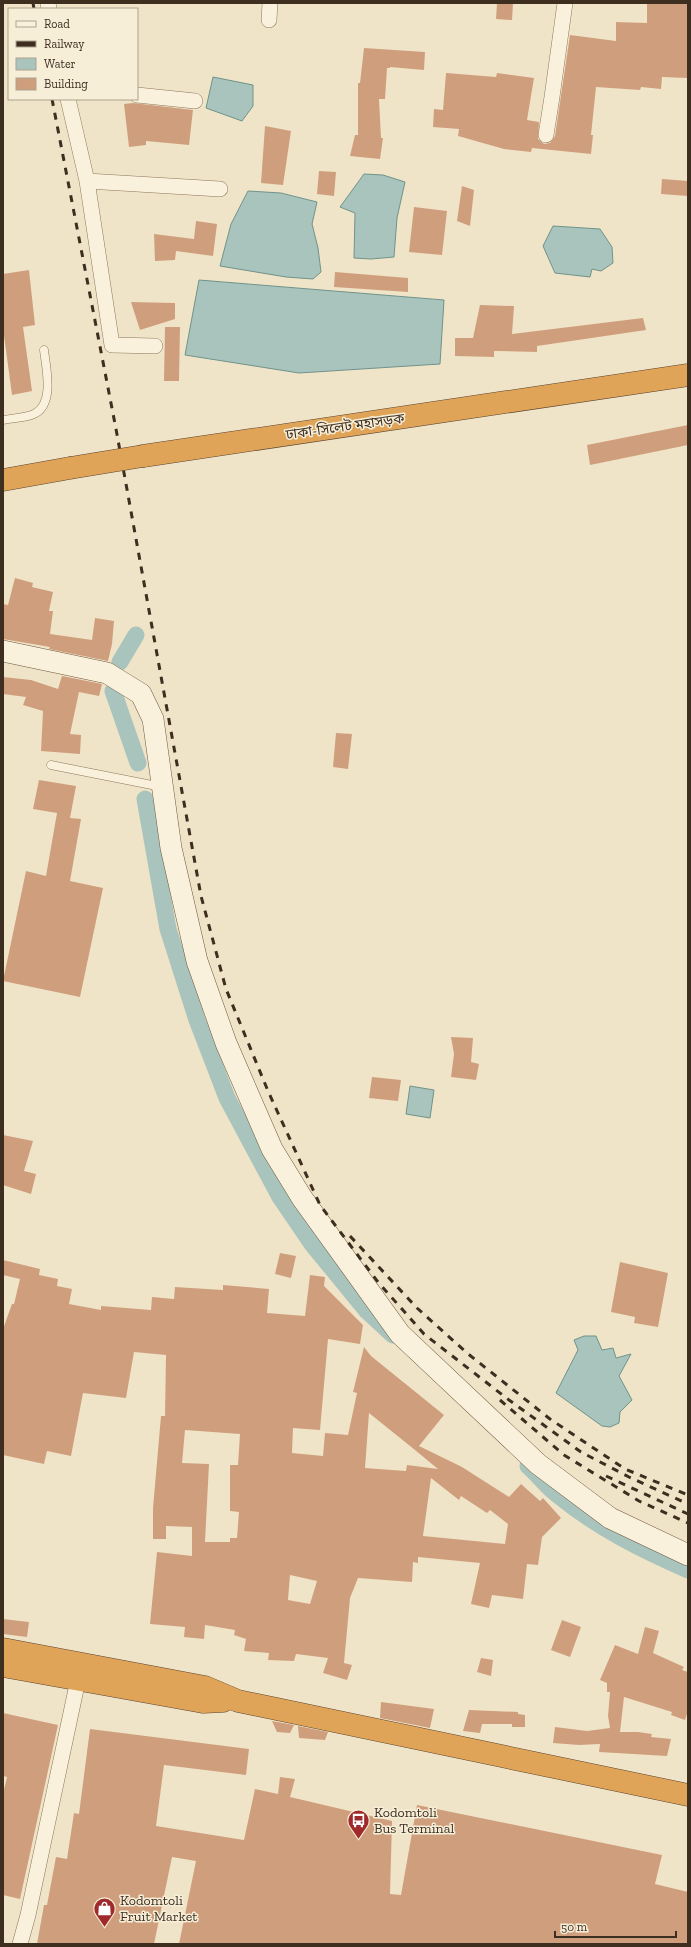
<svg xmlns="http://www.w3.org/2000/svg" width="691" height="1947" viewBox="0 0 691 1947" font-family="'Zilla Slab','Noto Sans Bengali',serif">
<rect width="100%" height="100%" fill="#f0e4c8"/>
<path fill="#a9c4bc" stroke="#6f938a" d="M 213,77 L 253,85 L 253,106 L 242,121 L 206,108 Z
M 364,174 L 383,175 L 405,182 L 397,218 L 394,257 L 371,259 L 354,258 L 355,213 L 340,207 Z
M 248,191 L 281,193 L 317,202 L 312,224 L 318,248 L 321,272 L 313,279 L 286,277 L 220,266 L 231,224 Z
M 553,226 L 600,229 L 612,247 L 613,263 L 601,271 L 592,269 L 590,277 L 555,273 L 543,246 Z
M 199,280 L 444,300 L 440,364 L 299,373 L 185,355 Z
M 410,1086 L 434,1090 L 430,1118 L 406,1114 Z
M 584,1336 L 596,1336 L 602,1350 L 613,1348 L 616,1358 L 631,1354 L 619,1376 L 632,1400 L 620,1412 L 619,1423 L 610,1427 L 602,1426 L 556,1393 L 578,1350 L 574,1340 Z"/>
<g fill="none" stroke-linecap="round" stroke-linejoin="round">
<path stroke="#a9c4bc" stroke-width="17" d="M 120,662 L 136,635
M 113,691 L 138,763
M 145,799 L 168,929 L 197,1020 L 227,1098 L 280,1197 L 312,1244 L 367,1311 L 393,1335
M 528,1466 C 539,1476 548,1488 559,1496 C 598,1528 643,1550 688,1570"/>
</g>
<path fill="#cf9f7d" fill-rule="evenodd" d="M 497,3 L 513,3 L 512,20 L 496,19 Z
M 647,3 L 688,4 L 687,78 L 662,77 L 661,89 L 641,87 L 640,90 L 596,87 L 591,135 L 593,135 L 591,154 L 532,148 L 531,152 L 504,149 L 458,136 L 459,129 L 433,127 L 434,109 L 443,110 L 446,73 L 496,77 L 497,73 L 534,78 L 527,120 L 539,122 L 538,139 L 544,144 L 550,143 L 555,136 L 570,35 L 616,41 L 616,22 L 647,23 Z
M 364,48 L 425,52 L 424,70 L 390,67 L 390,68 L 387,68 L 385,99 L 379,99 L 381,138 L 383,138 L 380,159 L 350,156 L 355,135 L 358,135 L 358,83 L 360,83 Z
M 133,103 L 193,110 L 189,145 L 146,141 L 146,145 L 129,147 L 124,104 Z
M 265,126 L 291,131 L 283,185 L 261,183 Z
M 319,171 L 336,172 L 334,196 L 317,194 Z
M 662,179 L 688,181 L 688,196 L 661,194 Z
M 462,186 L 474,190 L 470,226 L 457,221 Z
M 414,207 L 447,211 L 442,255 L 409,252 Z
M 196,221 L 217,224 L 213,256 L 176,251 L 175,260 L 155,261 L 154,234 L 194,239 Z
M 29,270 L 35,325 L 23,327 L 32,391 L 12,395 L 3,328 L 3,274 Z
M 335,272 L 408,278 L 408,292 L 334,287 Z
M 131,302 L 175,303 L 175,319 L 140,330 Z
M 480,305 L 514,306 L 512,334 L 643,318 L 646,330 L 537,346 L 537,352 L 494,351 L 494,357 L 455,356 L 455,338 L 473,338 Z
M 165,327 L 180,327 L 179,381 L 164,381 Z
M 688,425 L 688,445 L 590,465 L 587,445 Z
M 15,578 L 33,583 L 32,587 L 53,592 L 49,611 L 53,611 L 50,634 L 92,640 L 95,618 L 114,621 L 112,644 L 108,661 L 49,649 L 50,647 L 3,639 L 3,604 L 8,605 Z
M 62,676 L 102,684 L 99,696 L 79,692 L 70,734 L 81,735 L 80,754 L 41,751 L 43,711 L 23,705 L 26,697 L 3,694 L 3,677 L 31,680 L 58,689 Z
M 336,733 L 352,734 L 348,769 L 333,767 Z
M 39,780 L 76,786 L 70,818 L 81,819 L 70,881 L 103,888 L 80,997 L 3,981 L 26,871 L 46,876 L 57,813 L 33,809 Z
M 451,1037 L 473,1038 L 471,1062 L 479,1064 L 476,1080 L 451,1077 L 454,1054 Z
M 372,1077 L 401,1080 L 398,1101 L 369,1098 Z
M 3,1135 L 33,1141 L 24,1171 L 36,1174 L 31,1194 L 3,1185 Z
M 280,1253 L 296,1256 L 291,1278 L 275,1274 Z
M 3,1260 L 40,1269 L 39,1275 L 58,1279 L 57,1286 L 72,1289 L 69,1304 L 101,1310 L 101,1306 L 151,1310 L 152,1297 L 174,1299 L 175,1287 L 223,1290 L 223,1285 L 269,1289 L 267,1313 L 305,1316 L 310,1275 L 325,1277 L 324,1286 L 363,1325 L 360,1344 L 328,1339 L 320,1430 L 293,1428 L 292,1453 L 323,1456 L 325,1433 L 348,1435 L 357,1393 L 353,1392 L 364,1347 L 371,1356 L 444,1415 L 419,1446 L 462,1467 L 509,1497 L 521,1484 L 540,1501 L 543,1498 L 561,1518 L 542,1537 L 538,1565 L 527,1564 L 523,1599 L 492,1595 L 489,1608 L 471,1604 L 480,1563 L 418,1557 L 418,1563 L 413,1562 L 412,1582 L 358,1578 L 350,1598 L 344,1663 L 352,1665 L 347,1680 L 323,1673 L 328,1658 L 296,1654 L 294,1661 L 268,1660 L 269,1653 L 244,1651 L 246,1639 L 234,1635 L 235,1630 L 205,1625 L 204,1639 L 184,1637 L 185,1627 L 150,1624 L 157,1552 L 192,1556 L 192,1527 L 166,1526 L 166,1539 L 153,1539 L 153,1508 L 161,1416 L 165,1416 L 166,1355 L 134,1352 L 126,1398 L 83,1393 L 71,1456 L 47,1451 L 44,1464 L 3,1455 L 3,1329 L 12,1304 L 14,1304 L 20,1279 L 3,1275 ZM 369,1413 L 415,1450 L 438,1469 L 407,1465 L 406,1471 L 365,1468 ZM 185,1430 L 240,1434 L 238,1465 L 230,1465 L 230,1511 L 239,1512 L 237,1538 L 230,1538 L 230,1542 L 205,1542 L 209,1464 L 182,1463 ZM 431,1478 L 459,1500 L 461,1496 L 487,1513 L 490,1510 L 508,1524 L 505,1544 L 423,1536 ZM 290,1575 L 317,1581 L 310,1604 L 288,1600 Z
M 620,1262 L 668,1273 L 658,1327 L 634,1323 L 635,1317 L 611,1312 Z
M 3,1619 L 29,1622 L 27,1637 L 3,1634 Z
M 562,1620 L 581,1627 L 570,1657 L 551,1650 Z
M 645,1627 L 659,1631 L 653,1653 L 684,1667 L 682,1670 L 688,1672 L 688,1711 L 685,1720 L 671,1715 L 672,1712 L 624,1697 L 620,1732 L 638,1732 L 652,1734 L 651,1737 L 671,1739 L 667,1756 L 599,1752 L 600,1744 L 579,1745 L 553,1743 L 555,1727 L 587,1731 L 610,1728 L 608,1716 L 610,1692 L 607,1692 L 607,1683 L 600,1680 L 615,1645 L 638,1654 Z
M 481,1658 L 493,1660 L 491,1676 L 477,1672 Z
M 381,1702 L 434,1709 L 430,1728 L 380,1718 Z
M 469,1710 L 518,1712 L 518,1714 L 525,1715 L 525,1727 L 512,1727 L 512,1724 L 482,1724 L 480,1733 L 463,1731 Z
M 3,1713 L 58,1725 L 20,1899 L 3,1895 L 3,1794 L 7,1777 L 3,1776 Z
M 272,1721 L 294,1725 L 290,1733 L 277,1732 Z
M 298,1726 L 328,1732 L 325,1740 L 299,1738 Z
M 90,1729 L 249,1749 L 246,1775 L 164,1765 L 156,1826 L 244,1840 L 255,1789 L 278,1794 L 280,1777 L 295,1779 L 290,1797 L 392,1821 L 390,1894 L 401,1895 L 417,1805 L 662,1855 L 655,1884 L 688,1892 L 688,1944 L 179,1944 L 196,1861 L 172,1857 L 154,1944 L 37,1944 L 44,1905 L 47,1905 L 56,1857 L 67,1859 L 74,1813 L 79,1814 Z"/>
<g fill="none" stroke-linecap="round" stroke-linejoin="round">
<defs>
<path id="lane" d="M 3,420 C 12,418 26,418 34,414 C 55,404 46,368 44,350
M 51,765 L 162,787"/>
<path id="street" d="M 48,3 L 49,9
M 269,20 L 270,3
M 137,95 L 195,101
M 68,99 L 87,181 L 112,345 L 155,346
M 546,135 L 552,97 L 565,3
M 87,181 L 220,189
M 20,1944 L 28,1915 L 78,1680"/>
<path id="secondary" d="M 3,651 L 107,673 L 141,694 L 153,719 L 171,848 L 197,961 L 226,1043 L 272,1149 L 302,1198 L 400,1334 L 538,1464 L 610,1518 L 688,1555"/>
<path id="highway" d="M 143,456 L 688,375
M 3,480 L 70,468
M 3,1649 L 205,1687 L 238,1701 L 688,1795
M 3,1666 L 203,1702 L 223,1701"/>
</defs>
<use href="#lane" stroke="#8d765c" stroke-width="9"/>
<use href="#street" stroke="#8d765c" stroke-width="16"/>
<use href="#secondary" stroke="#6f573f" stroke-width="22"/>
<use href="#highway" stroke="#5b4430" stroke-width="23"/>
<use href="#lane" stroke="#faf1dc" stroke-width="8"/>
<use href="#street" stroke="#faf1dc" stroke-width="15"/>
<use href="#secondary" stroke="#faf1dc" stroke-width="21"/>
<use href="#highway" stroke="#e0a458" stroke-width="22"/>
<path stroke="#3d2e20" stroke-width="3" stroke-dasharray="7 7" stroke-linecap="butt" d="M 33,3 L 34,9
M 52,99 L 116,429 L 201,896 L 226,989 L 268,1091 L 320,1205 L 378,1282 L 424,1334 L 509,1400 L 581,1452 L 629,1477 L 688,1504
M 350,1236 L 417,1308 L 467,1353 L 550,1419 L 625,1469 L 688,1495
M 500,1400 L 564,1455 L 639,1501 L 688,1523
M 606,1476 L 688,1514"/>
<defs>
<path id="highway-bridge" d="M 70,468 L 143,456"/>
</defs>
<use href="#highway-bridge" stroke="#5b4430" stroke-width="23" stroke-linecap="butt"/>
<use href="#highway-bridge" stroke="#e0a458" stroke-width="22"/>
</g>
<defs>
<symbol id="bus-pin" viewBox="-11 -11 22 30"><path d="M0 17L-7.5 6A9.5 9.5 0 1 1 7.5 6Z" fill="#9e2a2b" stroke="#f7eed8"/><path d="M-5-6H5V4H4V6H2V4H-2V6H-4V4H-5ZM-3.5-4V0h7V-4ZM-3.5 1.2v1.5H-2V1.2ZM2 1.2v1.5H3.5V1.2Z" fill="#fff"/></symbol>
<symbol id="shop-pin" viewBox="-11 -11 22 30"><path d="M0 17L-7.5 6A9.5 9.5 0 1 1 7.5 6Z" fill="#9e2a2b" stroke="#f7eed8"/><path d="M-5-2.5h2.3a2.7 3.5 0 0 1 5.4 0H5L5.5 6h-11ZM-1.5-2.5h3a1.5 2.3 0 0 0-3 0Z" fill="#fff"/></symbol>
</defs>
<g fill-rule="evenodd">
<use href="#bus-pin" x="346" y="1808" width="25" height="34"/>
<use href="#shop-pin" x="92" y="1896" width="25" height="34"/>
</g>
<g text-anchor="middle" stroke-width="3" stroke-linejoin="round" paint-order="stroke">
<g font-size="14" fill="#3d2e20" stroke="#f7eed8">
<text transform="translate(345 426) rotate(-8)" y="5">ঢাকা-সিলেট মহাসড়ক</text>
</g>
<g font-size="14" fill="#3d2e20" stroke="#f7eed8" text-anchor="start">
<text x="374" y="1817">Kodomtoli<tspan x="374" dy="16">Bus Terminal</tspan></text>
<text x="120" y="1905">Kodomtoli<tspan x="120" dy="16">Fruit Market</tspan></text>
</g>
</g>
<rect width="691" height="1947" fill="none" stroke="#3d2e20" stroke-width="8"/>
<rect x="8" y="8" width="130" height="92" fill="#f7eed8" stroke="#ada18e"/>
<rect x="16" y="21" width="20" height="6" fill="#faf1dc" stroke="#ada18e"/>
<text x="44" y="28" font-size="12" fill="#3d2e20">Road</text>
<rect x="16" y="41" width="20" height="6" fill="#3d2e20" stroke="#ada18e"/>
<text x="44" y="48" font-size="12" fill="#3d2e20">Railway</text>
<rect x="16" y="58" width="20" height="12" fill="#a9c4bc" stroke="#ada18e"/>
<text x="44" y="68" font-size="12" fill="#3d2e20">Water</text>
<rect x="16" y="78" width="20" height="12" fill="#cf9f7d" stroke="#ada18e"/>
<text x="44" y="88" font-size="12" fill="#3d2e20">Building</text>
<path d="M555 1931v6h121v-6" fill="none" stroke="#3d2e20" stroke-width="2"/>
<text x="561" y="1931" font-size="12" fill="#3d2e20" stroke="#f7eed8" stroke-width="3" paint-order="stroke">50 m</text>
</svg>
